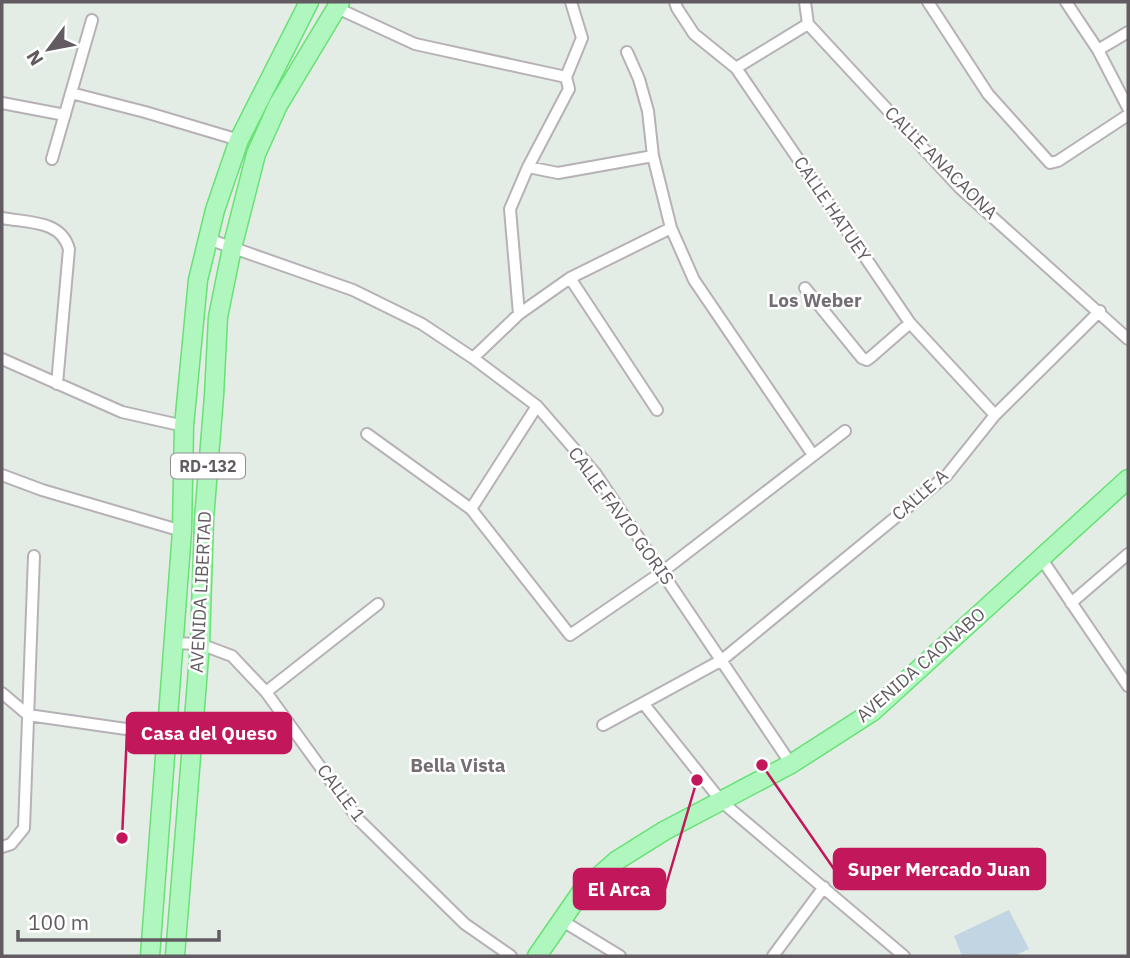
<svg xmlns="http://www.w3.org/2000/svg" width="1130" height="958" viewBox="0 0 1130 958" font-family="'IBM Plex Sans',sans-serif">
<rect width="100%" height="100%" fill="#e3ede5"/>
<path fill="#c2d5e2" d="M 1009,910 L 1029,949 L 1014,956 L 962,956 L 954,936 Z"/>
<g fill="none" stroke-linecap="round" stroke-linejoin="round">
<defs>
<path id="street" d="M 675,2 L 677,8 L 694,34 L 736,68 L 910,323 L 995,415
M 805,2 L 808,24 L 960,188 L 1128,339
M 928,2 L 988,94 L 1050,163 L 1058,161 L 1128,115
M 1066,2 L 1098,50 L 1128,108
M 337,8 L 415,44 L 566,77 L 569,89 L 528,167 L 510,209 L 519,314
M 1098,50 L 1128,32
M 627,52 L 639,79 L 648,111 L 653,156 L 671,228 L 694,280 L 813,455
M 736,68 L 808,24
M 566,77 L 582,38 L 571,2
M 71,93 L 145,112 L 239,140
M 2,103 L 65,115
M 52,159 L 92,20
M 528,167 L 558,173 L 653,156
M 2,218 C 29,223 61,220 69,249 L 57,384
M 208,239 L 353,290 L 422,324 L 473,358 L 537,406 L 595,473 L 791,764
M 570,278 L 657,410
M 805,288 L 862,358 L 867,360 L 871,357 L 910,323
M 473,358 L 519,314 L 570,278 L 671,228
M 2,359 L 122,412 L 184,426
M 367,434 L 471,509 L 570,635 L 662,572 L 845,431
M 2,475 L 42,490 L 182,531
M 471,509 L 537,406
M 1041,558 L 1128,686
M 1071,603 L 1128,554
M 173,643 L 200,644 L 232,656 L 266,692 L 358,819 L 465,924 L 511,956
M 266,692 L 378,604
M 2,693 L 28,715 L 168,735
M 643,703 L 722,802 L 904,956
M 603,725 L 722,660 L 947,475 L 995,415 L 1100,311
M 2,847 L 11,844 L 24,828 L 34,556
M 561,920 L 620,956
M 773,956 L 824,887"/>
<path id="primary" d="M 150,956 L 182,531 L 184,426 L 198,280 L 215,210 L 239,140 L 309,2
M 175,956 L 200,644 L 204,519 L 214,396 L 218,317 L 232,248 L 256,154 L 278,105 L 340,2
M 537,956 L 582,891 L 616,861 L 664,831 L 791,764 L 872,712 L 1128,479"/>
</defs>
<use href="#street" stroke="#b7b1b7" stroke-width="14"/>
<use href="#primary" stroke="#67e274" stroke-width="21"/>
<use href="#street" stroke="#fff" stroke-width="10"/>
<use href="#primary" stroke="#aff6bf" stroke-width="18"/>
</g>
<g text-anchor="middle" stroke-width="5" stroke-linejoin="round" paint-order="stroke">
<rect fill="#fff" stroke="#918d91" stroke-width="2" x="171" y="453.5" width="74" height="25" rx="5"/>
<g font-size="16" font-weight="bold" fill="#625c62">
<text x="208" y="472">RD-132</text>
</g>
<g font-size="18" fill="#625c62" stroke="#fff">
<text transform="translate(941 163) rotate(45)" y="6">CALLE ANACAONA</text>
<text transform="translate(832 209) rotate(56)" y="6">CALLE HATUEY</text>
<text transform="translate(920 495) rotate(-41)" y="6">CALLE A</text>
<text transform="translate(621 516) rotate(54)" y="6">CALLE FAVIO GORIS</text>
<text transform="translate(201 592) rotate(-87)" y="6">AVENIDA LIBERTAD</text>
<text transform="translate(921 665) rotate(-41)" y="6">AVENIDA CAONABO</text>
<text transform="translate(341 793) rotate(53)" y="6">CALLE 1</text>
</g>
<g font-size="19" font-weight="bold" fill="#746d74" stroke="#fff">
<text x="815" y="307">Los Weber</text>
<text x="458" y="772">Bella Vista</text>
</g>
</g>
<path fill="none" stroke="#c2185b" stroke-width="2.5" d="M122 838L127 733M762 765L834 869M697 780L665 889"/>
<g fill="#c2185b" stroke="#fff" stroke-width="2.5">
<circle cx="122" cy="838" r="7"/>
<circle cx="762" cy="765" r="7"/>
<circle cx="697" cy="780" r="7"/>
</g>
<g fill="#c2185b" stroke="#c2185b" stroke-width="2.5">
<rect x="127" y="713" width="164" height="40" rx="7"/>
<rect x="834" y="849" width="211" height="40" rx="7"/>
<rect x="574" y="869" width="91" height="40" rx="7"/>
</g>
<g font-size="19" text-anchor="middle" font-weight="bold" fill="#fff">
<text x="209" y="740">Casa del Queso</text>
<text x="939" y="876">Super Mercado Juan</text>
<text x="619" y="896">El Arca</text>
</g>
<rect width="1130" height="958" fill="none" stroke="#625c62" stroke-width="7"/>
<g transform="translate(49 49) rotate(238)" stroke="#ffffff" stroke-width="5" paint-order="stroke">
<path d="M0-5L12 26L0 18L-12 26Z" fill="#625c62"/>
<text y="-10" font-size="19" font-weight="bold" text-anchor="middle" fill="#625c62">N</text>
</g>
<path d="M18 930v10h201v-10" fill="none" stroke="#625c62" stroke-width="3.5"/>
<text x="28" y="930" font-size="21" fill="#625c62" stroke="#ffffff" stroke-width="5" paint-order="stroke">100 m</text>
</svg>
